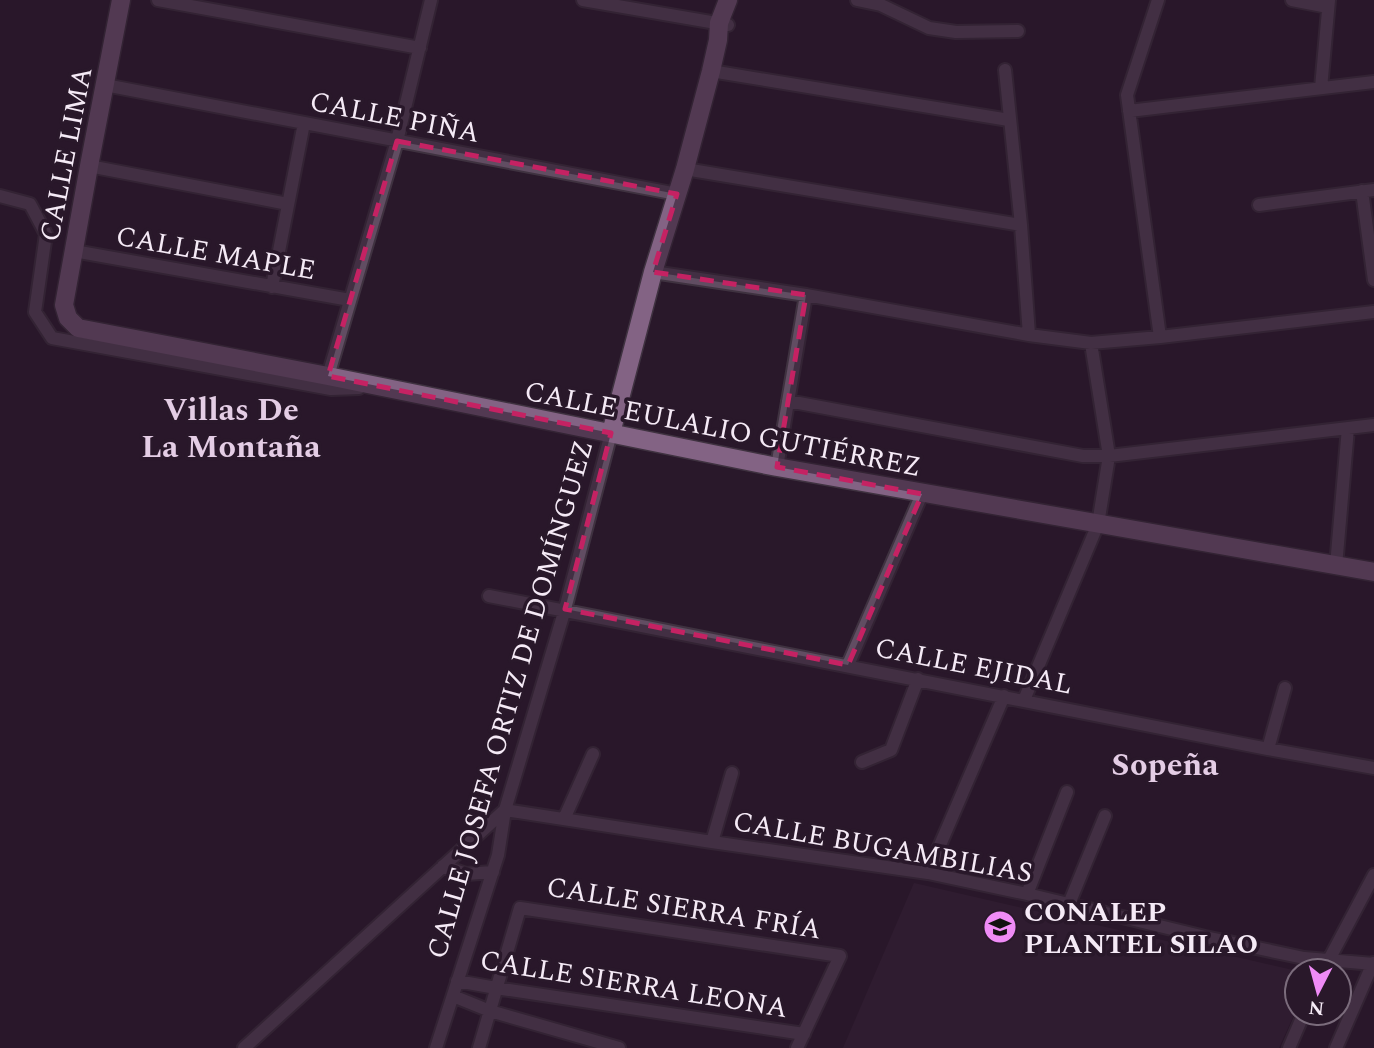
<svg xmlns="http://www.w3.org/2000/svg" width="1374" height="1048" viewBox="0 0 1374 1048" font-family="Spectral,serif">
<rect width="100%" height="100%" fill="#29182a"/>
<path fill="#372239" d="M 914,883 L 1297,971 L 1297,1008 L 1279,1048 L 843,1048 Z"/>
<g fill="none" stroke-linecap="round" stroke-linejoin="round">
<defs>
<path id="street" d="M 158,0 L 420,48
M 583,0 L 728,25
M 857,0 L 881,5 L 929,28 L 956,32 L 1018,31
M 1158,0 L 1127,95 L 1160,337
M 1292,0 L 1328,7
M 1005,70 L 1021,225 L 1029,335
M 711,71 L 1009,120
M 105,85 L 677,194
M 1321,88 L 1329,0
M 1129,111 L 1374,82
M 89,166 L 288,204
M 685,169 L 1021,225
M 1362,191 L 1374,280
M 0,196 L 30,204 L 46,234 L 35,312 L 52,338 L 331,389 L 359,388
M 1259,205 L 1374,190
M 74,251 L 350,300
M 653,272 L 806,295 L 1029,335 L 1091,343 L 1160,337 L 1374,312
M 272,287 L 304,123
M 328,376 L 397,141 L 431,0
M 788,401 L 1083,456 L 1109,456 L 1374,425
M 777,467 L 806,295
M 1336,566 L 1348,428
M 489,596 L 1268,749 L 1374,768
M 848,665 L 922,494
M 1024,700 L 1098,524 L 1109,456 L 1091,343
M 1268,749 L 1285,688
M 862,762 L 891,750 L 918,679
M 505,810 L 712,842 L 928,873 L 1027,894 L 1205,937 L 1304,958 L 1374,964
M 564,819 L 593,754
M 712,842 L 732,773
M 443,866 L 466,874 L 493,872
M 928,873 L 1004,696
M 1027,894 L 1067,792
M 1069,904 L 1105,816
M 1323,971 L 1374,875
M 457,981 L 496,988 L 804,1034
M 453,996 L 490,1011 L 619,1048
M 244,1048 L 505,810
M 436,1048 L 498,855 L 505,810 L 565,609 L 611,433
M 479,1048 L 520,908 L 840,956 L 797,1048
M 1289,1048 L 1304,1013
M 1336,1048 L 1373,963"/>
<path id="secondary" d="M 121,0 L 89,166 L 64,305 L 68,318 L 78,328 L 328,376 L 777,467 L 1374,572
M 611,433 L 653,272 L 685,169 L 711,71 L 718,40 L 719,23 L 728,0"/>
</defs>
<use href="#street" stroke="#3f3240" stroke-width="16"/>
<use href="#secondary" stroke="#3f3240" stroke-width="21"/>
<use href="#street" stroke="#614d62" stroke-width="12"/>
<use href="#secondary" stroke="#836384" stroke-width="18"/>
</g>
<path d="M0 0H1374V1048H0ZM 397,141 L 677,194 L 653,272 L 806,295 L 777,467 L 922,494 L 848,665 L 565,609 L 611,433 L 328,376 Z" fill="#29182a" fill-opacity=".55" fill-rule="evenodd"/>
<path fill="none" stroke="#c52263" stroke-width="5" stroke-dasharray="14 9" stroke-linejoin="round" d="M 397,141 L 677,194 L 653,272 L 806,295 L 777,467 L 922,494 L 848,665 L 565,609 L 611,433 L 328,376 Z"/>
<defs>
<symbol id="school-disc" viewBox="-11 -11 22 22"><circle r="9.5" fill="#ef8bf6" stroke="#29182a"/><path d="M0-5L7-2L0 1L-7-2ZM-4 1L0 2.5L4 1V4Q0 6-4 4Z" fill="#111"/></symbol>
</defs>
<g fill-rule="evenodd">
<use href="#school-disc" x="981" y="908" width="38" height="38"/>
</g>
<g text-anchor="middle" stroke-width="7" stroke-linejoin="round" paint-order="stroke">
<g font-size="28" fill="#f5eaf6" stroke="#29182a">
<text transform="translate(395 116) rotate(11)" y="10">CALLE PIÑA</text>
<text transform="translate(65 154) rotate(-79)" y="10">CALLE LIMA</text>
<text transform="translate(216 252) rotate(10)" y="10">CALLE MAPLE</text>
<text transform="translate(723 428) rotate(11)" y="10">CALLE EULALIO GUTIÉRREZ</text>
<text transform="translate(974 665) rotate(11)" y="10">CALLE EJIDAL</text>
<text transform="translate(509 699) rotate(-74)" y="10">CALLE JOSEFA ORTIZ DE DOMÍNGUEZ</text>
<text transform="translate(883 846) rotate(10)" y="10">CALLE BUGAMBILIAS</text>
<text transform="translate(684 907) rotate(9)" y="10">CALLE SIERRA FRÍA</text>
<text transform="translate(634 983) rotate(9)" y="10">CALLE SIERRA LEONA</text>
</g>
<g font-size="28" font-weight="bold" fill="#f5eaf6" stroke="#29182a" text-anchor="start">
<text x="1024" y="921">CONALEP<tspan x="1024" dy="32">PLANTEL SILAO</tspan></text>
</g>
<g font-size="32" font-weight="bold" fill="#e4cde5" stroke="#29182a">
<text x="231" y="420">Villas De<tspan x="231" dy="37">La Montaña</tspan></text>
<text x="1165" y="775">Sopeña</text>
</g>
</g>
<g transform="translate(1318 992) rotate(186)"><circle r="33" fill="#29182a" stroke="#7b6c7c" stroke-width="2"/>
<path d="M0-5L12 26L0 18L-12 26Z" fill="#ef8bf6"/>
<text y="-10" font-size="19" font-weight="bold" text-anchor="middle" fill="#f5eaf6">N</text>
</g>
</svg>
